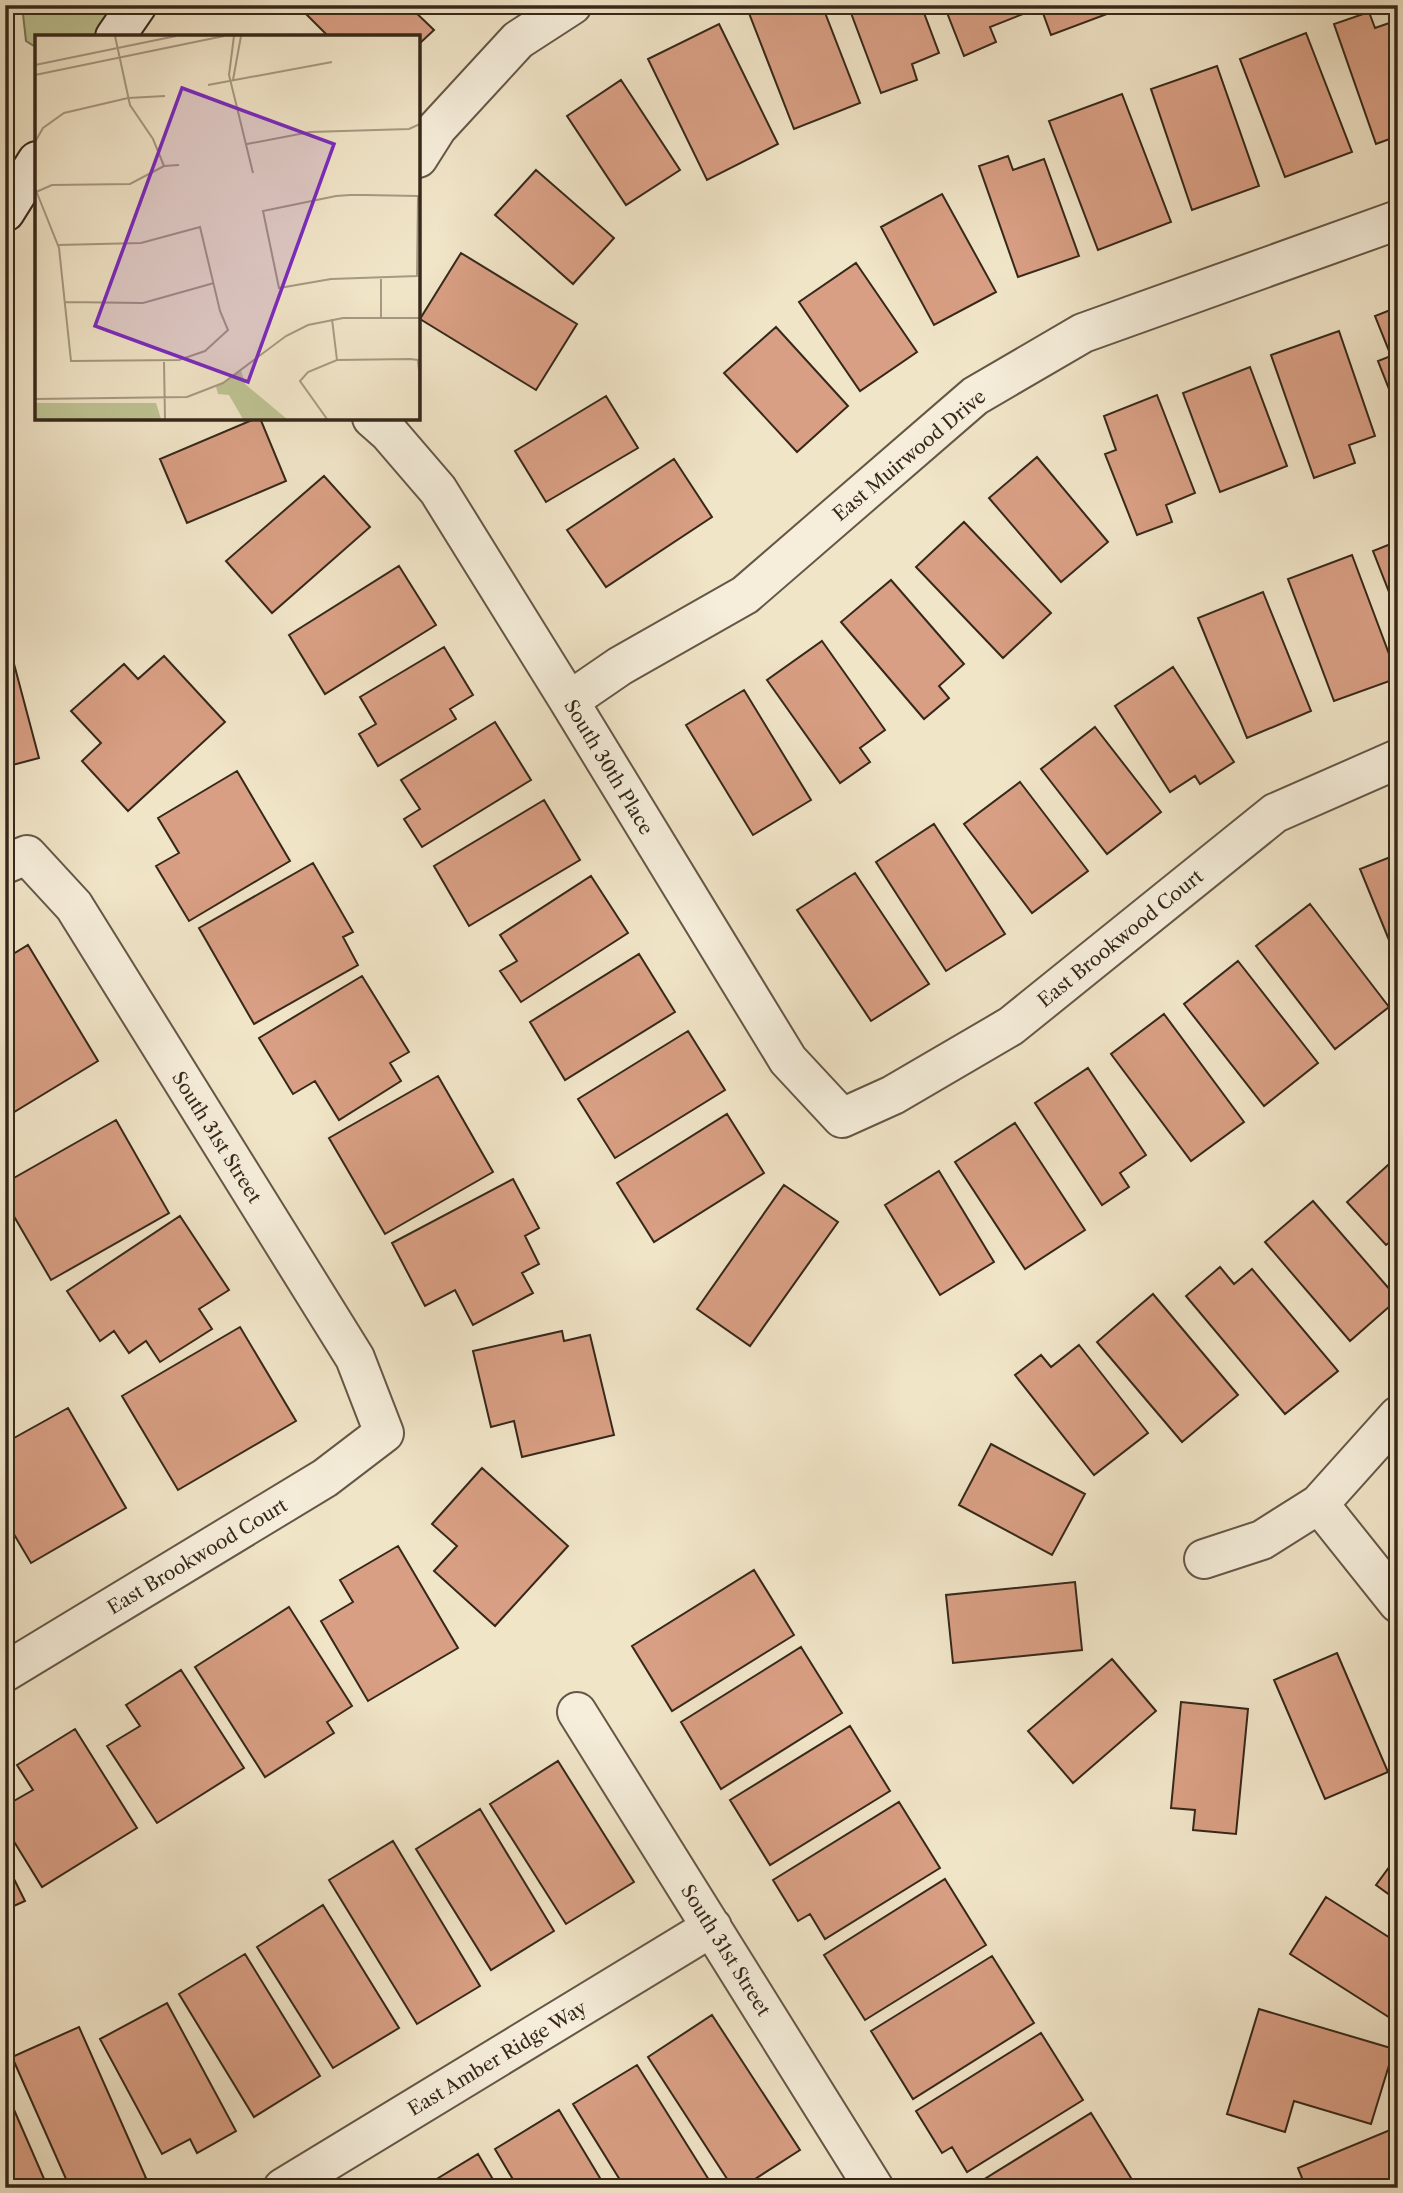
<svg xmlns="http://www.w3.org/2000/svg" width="1403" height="2193" viewBox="0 0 1403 2193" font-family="'Libre Caslon Text',serif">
<rect width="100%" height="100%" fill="#f1e5c8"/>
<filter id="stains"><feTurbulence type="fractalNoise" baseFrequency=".00286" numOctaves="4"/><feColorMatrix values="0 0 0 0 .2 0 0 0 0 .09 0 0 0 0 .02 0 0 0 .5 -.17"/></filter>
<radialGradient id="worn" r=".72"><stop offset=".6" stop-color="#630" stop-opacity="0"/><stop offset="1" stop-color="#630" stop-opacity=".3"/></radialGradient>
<path fill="#bec393" stroke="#7a7656" stroke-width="2" d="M 22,5 L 137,5 L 115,37 L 37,37 L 37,48 L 26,41 Z"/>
<path fill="#d99f84" stroke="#36281a" stroke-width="2" d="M 297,5 L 408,5 L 434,30 L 418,45 L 418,37 L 329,37 Z
M 754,5 L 822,5 L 860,103 L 794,129 L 747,8 Z
M 848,5 L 921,5 L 939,53 L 912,64 L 917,80 L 881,93 Z
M 944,5 L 1019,5 L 1023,14 L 990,27 L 996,42 L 964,56 Z
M 1040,5 L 1112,5 L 1115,11 L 1051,35 Z
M 1369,12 L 1375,28 L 1398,20 L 1398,136 L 1376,144 L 1334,24 Z
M 719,24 L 778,144 L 707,180 L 648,59 Z
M 1306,33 L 1352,152 L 1285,177 L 1240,59 Z
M 1217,66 L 1259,186 L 1192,210 L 1151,89 Z
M 621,80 L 680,170 L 626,205 L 567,116 Z
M 1122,94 L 1171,222 L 1098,250 L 1049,121 Z
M 1008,156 L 1013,170 L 1044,159 L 1079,256 L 1018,277 L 979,166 Z
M 536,170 L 614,238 L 573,284 L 495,215 Z
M 942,194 L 996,292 L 934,325 L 881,227 Z
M 461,253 L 577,324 L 536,390 L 420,319 Z
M 856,263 L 917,352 L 860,391 L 799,302 Z
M 1398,307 L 1398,412 L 1378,361 L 1391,356 L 1375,316 Z
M 776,327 L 848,406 L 797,452 L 724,373 Z
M 1339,331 L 1375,436 L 1349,445 L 1355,463 L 1314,478 L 1271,355 Z
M 1250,367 L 1287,466 L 1220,492 L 1183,393 Z
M 1157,395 L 1195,493 L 1166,505 L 1172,522 L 1137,535 L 1105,454 L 1116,450 L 1104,416 Z
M 606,396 L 638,448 L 546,502 L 515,451 Z
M 257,418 L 260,418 L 286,481 L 187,523 L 160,459 Z
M 1037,457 L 1108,542 L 1061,582 L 989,498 Z
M 674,459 L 712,517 L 606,587 L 567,530 Z
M 324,476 L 370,527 L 272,613 L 226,561 Z
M 964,522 L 1051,613 L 1003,658 L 916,567 Z
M 1398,541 L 1398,615 L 1373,551 Z
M 1352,555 L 1398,678 L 1334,701 L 1288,579 Z
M 399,566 L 436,625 L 325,694 L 289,635 Z
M 891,580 L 964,664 L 939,686 L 949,698 L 924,719 L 841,622 Z
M 1263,592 L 1311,711 L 1247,738 L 1198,618 Z
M 5,630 L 39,758 L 5,767 Z
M 822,641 L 885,730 L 860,748 L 870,762 L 840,783 L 767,680 Z
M 444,647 L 473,695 L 450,709 L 456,719 L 378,766 L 359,734 L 376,724 L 360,697 Z
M 164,656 L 225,722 L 128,811 L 82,761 L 101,743 L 71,711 L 124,664 L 138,679 Z
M 1173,667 L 1234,762 L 1200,784 L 1195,776 L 1170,792 L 1115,706 Z
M 744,690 L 811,800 L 753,835 L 686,725 Z
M 495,722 L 531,780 L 422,847 L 404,819 L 420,809 L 401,780 Z
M 1095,727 L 1161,812 L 1107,854 L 1041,769 Z
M 237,771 L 290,861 L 189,921 L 156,866 L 179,853 L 158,818 Z
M 1020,782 L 1088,871 L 1032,913 L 964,824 Z
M 544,800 L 580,860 L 469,926 L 434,866 Z
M 934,824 L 1005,934 L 946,971 L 876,862 Z
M 1398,854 L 1398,962 L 1360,869 Z
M 313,863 L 353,932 L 343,937 L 358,965 L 254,1024 L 199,928 Z
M 855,873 L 929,984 L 871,1021 L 797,910 Z
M 591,876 L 628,933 L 521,1002 L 500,971 L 517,961 L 500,935 Z
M 1310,904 L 1389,1007 L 1335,1049 L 1256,946 Z
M 28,945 L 98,1061 L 6,1117 L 5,959 Z
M 639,954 L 675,1012 L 565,1080 L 530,1022 Z
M 1238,961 L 1318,1063 L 1264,1106 L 1184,1004 Z
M 362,976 L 409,1052 L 390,1063 L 401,1081 L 339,1120 L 315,1081 L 293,1094 L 259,1038 Z
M 1164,1014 L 1244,1122 L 1191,1161 L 1111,1054 Z
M 688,1031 L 725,1090 L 615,1158 L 578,1099 Z
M 1088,1068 L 1146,1155 L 1120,1173 L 1129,1187 L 1102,1205 L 1035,1103 Z
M 438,1076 L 493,1172 L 385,1234 L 329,1138 Z
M 727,1114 L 764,1173 L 654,1242 L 617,1183 Z
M 116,1120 L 169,1213 L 51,1280 L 5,1201 L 5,1183 Z
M 1015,1123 L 1085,1230 L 1025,1269 L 955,1162 Z
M 1398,1156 L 1398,1242 L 1394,1239 L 1386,1245 L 1347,1202 Z
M 939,1171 L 994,1262 L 940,1295 L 885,1205 Z
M 513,1179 L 539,1228 L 525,1236 L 539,1264 L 522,1273 L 533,1293 L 473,1325 L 455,1290 L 425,1306 L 392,1243 Z
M 784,1185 L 838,1222 L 750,1346 L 697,1309 Z
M 1313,1201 L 1398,1299 L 1350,1341 L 1265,1242 Z
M 180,1216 L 229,1290 L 199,1309 L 212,1329 L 160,1362 L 146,1341 L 129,1353 L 114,1331 L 100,1341 L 67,1291 Z
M 1220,1267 L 1234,1284 L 1252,1269 L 1338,1371 L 1285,1414 L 1186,1296 Z
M 1153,1294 L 1238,1395 L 1182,1442 L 1097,1342 Z
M 240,1327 L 296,1421 L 178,1490 L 122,1396 Z
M 562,1331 L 564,1341 L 590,1335 L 614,1435 L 522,1457 L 514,1421 L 491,1427 L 473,1351 Z
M 1079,1345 L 1148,1433 L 1094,1475 L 1015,1375 L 1041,1355 L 1051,1367 Z
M 68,1408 L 126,1508 L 31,1563 L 5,1519 L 5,1443 Z
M 991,1444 L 1085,1494 L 1052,1555 L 959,1505 Z
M 482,1468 L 568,1546 L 495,1626 L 434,1571 L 457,1546 L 432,1524 Z
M 398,1546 L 458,1648 L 368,1701 L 321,1621 L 353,1602 L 340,1580 Z
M 754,1570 L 794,1635 L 672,1711 L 632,1646 Z
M 1075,1582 L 1082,1650 L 953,1663 L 946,1595 Z
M 289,1607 L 352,1706 L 327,1722 L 334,1733 L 265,1777 L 195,1667 Z
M 801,1647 L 842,1713 L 721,1789 L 681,1722 Z
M 1337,1653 L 1388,1772 L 1325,1799 L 1274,1680 Z
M 1112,1659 L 1156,1711 L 1073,1783 L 1028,1731 Z
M 181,1670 L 244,1768 L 157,1823 L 107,1746 L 140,1726 L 126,1705 Z
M 1181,1702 L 1248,1709 L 1236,1834 L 1193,1830 L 1195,1810 L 1171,1808 Z
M 850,1726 L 890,1791 L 770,1865 L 730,1800 Z
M 75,1729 L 137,1828 L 42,1887 L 5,1827 L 5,1806 L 33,1790 L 17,1765 Z
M 558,1761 L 634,1882 L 566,1924 L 490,1804 Z
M 899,1802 L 940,1868 L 825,1939 L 810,1914 L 798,1921 L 773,1880 Z
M 480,1809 L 554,1931 L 491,1970 L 416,1849 Z
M 393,1841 L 480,1986 L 417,2024 L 329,1880 Z
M 1398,1855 L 1398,1901 L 1376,1885 Z
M 5,1861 L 25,1901 L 5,1910 Z
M 945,1879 L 986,1945 L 865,2020 L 824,1955 Z
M 1326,1897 L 1398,1943 L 1398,2023 L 1290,1954 Z
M 323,1905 L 399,2028 L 333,2068 L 257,1947 Z
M 245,1954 L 320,2076 L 254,2117 L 179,1994 Z
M 992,1956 L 1034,2023 L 913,2099 L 871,2031 Z
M 167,2003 L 236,2131 L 197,2153 L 190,2139 L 162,2154 L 100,2039 Z
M 1259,2009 L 1394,2049 L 1371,2124 L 1294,2101 L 1285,2132 L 1227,2114 Z
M 712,2015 L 800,2150 L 741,2188 L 733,2188 L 648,2057 Z
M 79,2027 L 146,2178 L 124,2188 L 70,2188 L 12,2057 Z
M 1041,2033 L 1083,2100 L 967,2172 L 952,2147 L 942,2153 L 916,2111 Z
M 637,2065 L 714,2188 L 625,2188 L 573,2104 Z
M 5,2089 L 48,2188 L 5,2188 Z
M 559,2110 L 606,2188 L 518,2188 L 495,2149 Z
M 1091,2113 L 1131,2178 L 1116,2188 L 970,2188 Z
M 1390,2130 L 1398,2149 L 1398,2186 L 1306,2188 L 1298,2168 Z
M 478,2154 L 498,2188 L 433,2188 L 430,2183 Z"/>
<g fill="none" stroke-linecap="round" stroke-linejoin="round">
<defs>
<path id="street" d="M 418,158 L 437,128 L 518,40 L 572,5
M 372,418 L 389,433 L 438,490 L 569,701 L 788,1060 L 842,1118 L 893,1095 L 1011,1026 L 1275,813 L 1398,759
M 569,701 L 620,666 L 745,595 L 975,396 L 1083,333 L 1398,220
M 5,864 L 27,855 L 74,906 L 355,1358 L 384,1433 L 325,1478 L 5,1672
M 1319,1504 L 1398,1603
M 1204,1559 L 1262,1540 L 1319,1504 L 1398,1416
M 577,1712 L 874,2188
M 283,2188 L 712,1927"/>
<path id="secondary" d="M 115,37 L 137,5
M 5,212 L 37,161"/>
</defs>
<use href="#street" stroke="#655746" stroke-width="42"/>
<use href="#secondary" stroke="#36281a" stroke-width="42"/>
<use href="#street" stroke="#f6eedb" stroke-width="38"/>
<use href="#secondary" stroke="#f6eedb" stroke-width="38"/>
</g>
<g text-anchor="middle" stroke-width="5" stroke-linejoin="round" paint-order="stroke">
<g font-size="19" fill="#36281a" stroke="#f6eedb">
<text transform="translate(909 455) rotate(-40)" y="7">East Muirwood Drive</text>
<text transform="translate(609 767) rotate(59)" y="7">South 30th Place</text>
<text transform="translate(1120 938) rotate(-39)" y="7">East Brookwood Court</text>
<text transform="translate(217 1137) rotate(58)" y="7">South 31st Street</text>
<text transform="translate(197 1556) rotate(-31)" y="7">East Brookwood Court</text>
<text transform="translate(726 1950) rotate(58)" y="7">South 31st Street</text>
<text transform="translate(497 2058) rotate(-31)" y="7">East Amber Ridge Way</text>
</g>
</g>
<g transform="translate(35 35)">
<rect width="385" height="385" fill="#f1e5c8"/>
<path d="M 206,335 L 210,349 L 252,384 L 208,384 L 194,360 L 183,359 L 181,352 ZM 0,368 L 121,368 L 126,384 L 0,384 Z" fill="#bec393"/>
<path fill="none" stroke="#a69982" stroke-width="2" d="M 80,1 L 95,70 L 118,104 L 129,131M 199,1 L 194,40 L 218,138M 0,30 L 141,1M 0,40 L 189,1M 198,45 L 206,1M 173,50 L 297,27M 0,107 L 8,93 L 29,78 L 93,63 L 130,61M 212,109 L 275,97 L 374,94 L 385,89M 0,153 L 24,213 L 36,326 L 144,325 L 170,316 L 193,295 L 185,276 L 165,192 L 106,208 L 23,210M 1,157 L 17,150 L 95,149 L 129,131 L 144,130M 383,161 L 382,241 L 296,244 L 244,253 L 228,176 L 301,161 L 315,160 L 330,160 L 383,161 L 385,161M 346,244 L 346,283M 30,267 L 108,268 L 179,248M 297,284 L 302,325M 129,327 L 130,384M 0,364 L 152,362 L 188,348 L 251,301 L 273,290 L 308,283 L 385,283M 292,384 L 265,346 L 273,337 L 302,325 L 375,324 L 383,325 L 384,336 L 384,384"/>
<path fill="#7b2cbf" fill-opacity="0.15" stroke="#7b2cbf" stroke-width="3.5" d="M 147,53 L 299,109 L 213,347 L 60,291 Z"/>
<rect width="385" height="385" fill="none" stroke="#36281a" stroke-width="3.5"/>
</g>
<rect width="1403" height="2193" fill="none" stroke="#f1e5c8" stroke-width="28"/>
<rect x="7" y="7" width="1389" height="2179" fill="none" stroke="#36281a" stroke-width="3.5"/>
<rect x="14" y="14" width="1375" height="2165" fill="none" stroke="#36281a" stroke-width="2"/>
<rect width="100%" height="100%" filter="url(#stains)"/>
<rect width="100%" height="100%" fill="url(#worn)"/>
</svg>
